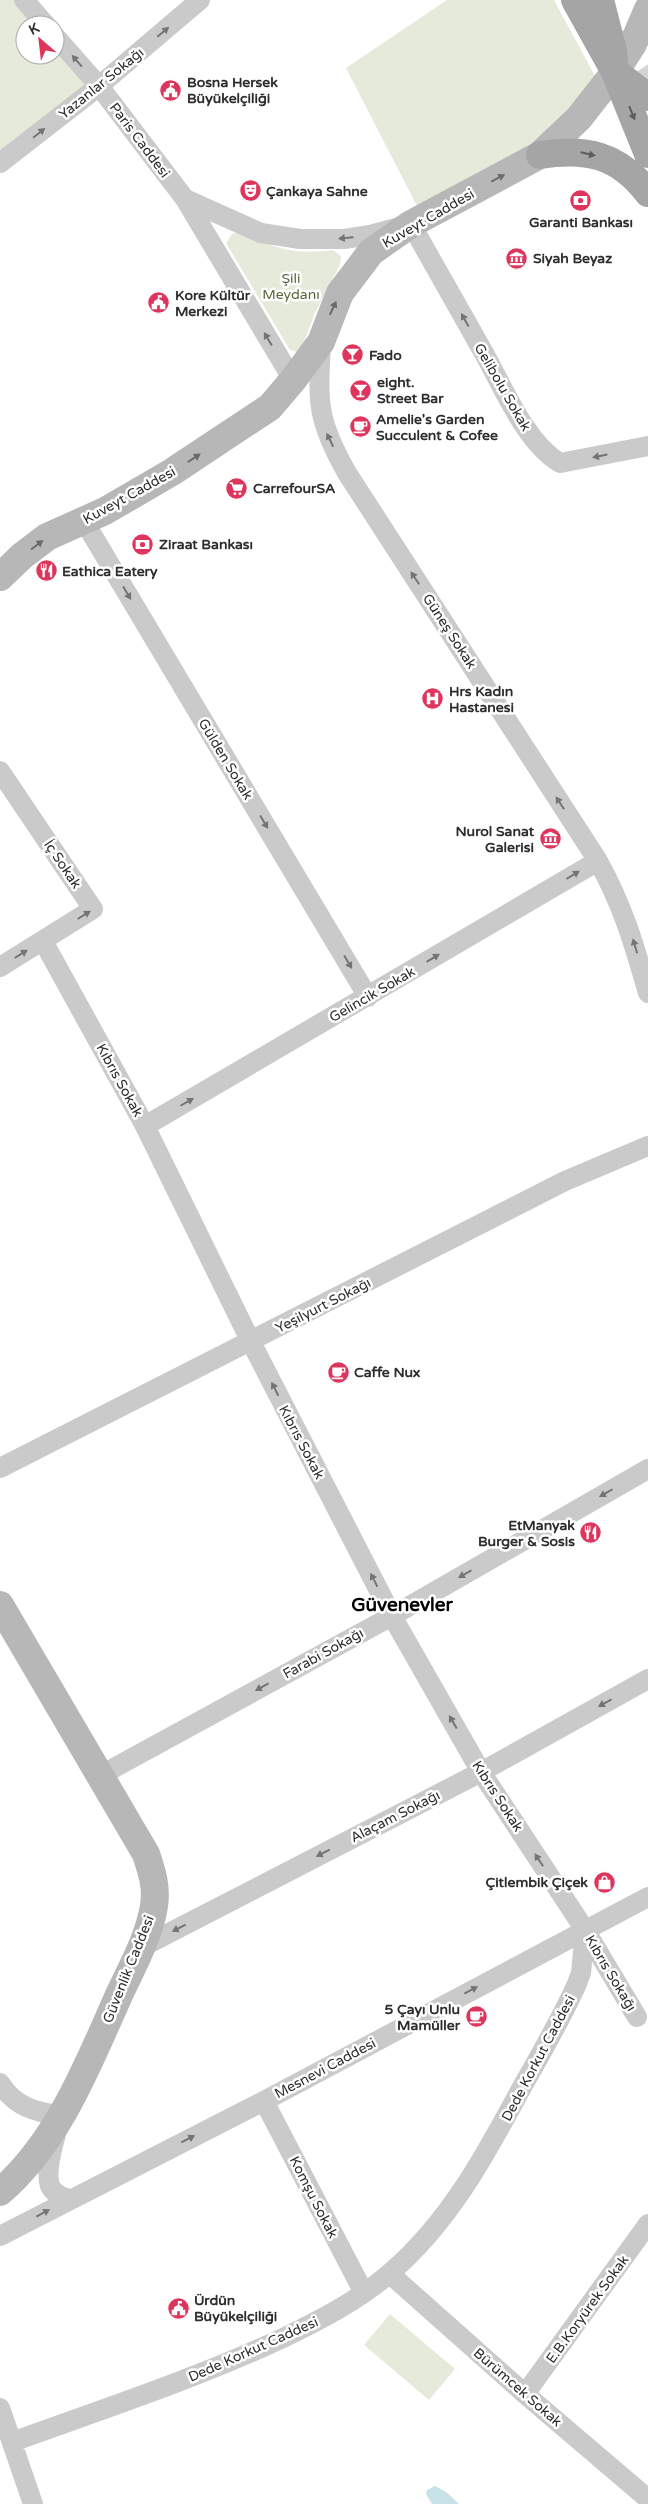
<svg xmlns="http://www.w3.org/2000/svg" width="648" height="2504" viewBox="0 0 648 2504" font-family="'Varela Round',sans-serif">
<rect width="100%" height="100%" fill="#fff"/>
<path fill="#e5eadb" d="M 0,0 L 15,0 L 38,25 L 25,25 L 25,55 L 55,55 L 55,44 L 91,85 L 0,154 Z
M 447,0 L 554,0 L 596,78 L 573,106 L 534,143 L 417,206 L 346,68 Z
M 240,232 C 277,249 292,255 333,250 L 341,256 L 340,265 L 314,315 L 303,345 L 297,352 L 290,350 L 226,243 L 232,234 Z
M 390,2314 L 455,2369 L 429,2400 L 364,2345 Z"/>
<path fill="#c7e2e9" d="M 435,2486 L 446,2492 L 459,2504 L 432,2504 L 426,2494 L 427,2490 Z"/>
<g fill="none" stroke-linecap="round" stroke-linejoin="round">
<path stroke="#d5d5d5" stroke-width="28" stroke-dasharray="28 14" stroke-linecap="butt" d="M 616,35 L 643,78 L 648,91"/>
<path stroke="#cacaca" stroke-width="20" d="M 24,0 L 46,25
M 55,36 L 99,86 L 185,199 L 261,233 L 300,239 L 344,239 L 370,235 L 411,224 C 436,268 460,311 485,355 C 504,389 526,443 560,463 L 648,446
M 0,163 L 99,86 L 200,0
M 185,199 L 293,380
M 321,342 C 318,403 316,418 347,473 L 598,861 C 623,906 634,944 648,993
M 84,521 L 368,997
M 0,771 L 93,909 L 0,967
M 43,941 L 145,1126 L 251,1342 L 392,1616 L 481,1772 L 585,1930 L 637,2017
M 145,1126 L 598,861
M 0,1468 L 565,1181 L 648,1146
M 101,1775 L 392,1616 L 648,1469
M 140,1948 L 481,1772 L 648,1679
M 0,2083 C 14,2106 36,2113 61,2115 C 57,2133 44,2169 50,2186 C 54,2194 62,2197 69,2199
M 264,2101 L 364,2293
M 0,2236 L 264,2101 L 648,1897
M 390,2274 L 525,2394 L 648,2499
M 525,2394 L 648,2224
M 0,2408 L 33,2504
M 12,2442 C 103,2409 195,2379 283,2338 C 320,2320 359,2300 390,2273 C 449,2223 486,2154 522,2087 C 541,2054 560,2021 576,1986 L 581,1973 L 585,1930"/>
<path stroke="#b7b7b7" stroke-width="28" d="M 0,577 L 22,556 L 47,537 L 105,511 L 172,472 L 270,407 L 293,380 L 321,342 L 340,293 L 371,252 L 411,224 L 540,155 L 579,118 L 615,72 L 633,44 L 648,9
M 0,1605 L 146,1854 C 152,1872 157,1887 154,1906 C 149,1937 132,1967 119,1995 C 88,2064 59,2141 0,2192"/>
<path stroke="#a5a5a5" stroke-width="28" d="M 575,0 L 615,72 L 648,97
M 600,0 L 613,51 L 615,72 L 648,154
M 540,155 C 586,148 618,154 648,193"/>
</g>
<defs><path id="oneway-solid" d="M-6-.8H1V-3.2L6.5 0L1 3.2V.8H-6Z" transform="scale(1.25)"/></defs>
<g fill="#747474">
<use href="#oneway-solid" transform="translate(163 32) rotate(-40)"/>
<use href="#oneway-solid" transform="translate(77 61) rotate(-131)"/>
<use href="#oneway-solid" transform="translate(39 133) rotate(-39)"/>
<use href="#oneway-solid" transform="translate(346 238) rotate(175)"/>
<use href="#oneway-solid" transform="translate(465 320) rotate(-119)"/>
<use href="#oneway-solid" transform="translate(268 339) rotate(-121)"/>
<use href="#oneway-solid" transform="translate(330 440) rotate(-115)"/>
<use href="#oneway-solid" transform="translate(600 456) rotate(169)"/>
<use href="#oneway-solid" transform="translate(415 578) rotate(-123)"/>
<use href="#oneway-solid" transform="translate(127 593) rotate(59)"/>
<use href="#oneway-solid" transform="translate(560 803) rotate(-123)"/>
<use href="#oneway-solid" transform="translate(264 822) rotate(59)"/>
<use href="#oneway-solid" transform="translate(573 875) rotate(-31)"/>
<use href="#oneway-solid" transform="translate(84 915) rotate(-32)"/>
<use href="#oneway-solid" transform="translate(635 946) rotate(-106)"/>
<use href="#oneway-solid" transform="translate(21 954) rotate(-32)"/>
<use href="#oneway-solid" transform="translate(433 958) rotate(-31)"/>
<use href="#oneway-solid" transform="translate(348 962) rotate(59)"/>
<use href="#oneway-solid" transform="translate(187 1102) rotate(-30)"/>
<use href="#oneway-solid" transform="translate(275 1389) rotate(-117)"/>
<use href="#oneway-solid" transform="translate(606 1493) rotate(150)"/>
<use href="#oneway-solid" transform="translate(465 1574) rotate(150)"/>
<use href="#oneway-solid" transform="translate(374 1580) rotate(-117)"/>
<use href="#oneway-solid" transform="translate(262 1687) rotate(151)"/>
<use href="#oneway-solid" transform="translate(605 1703) rotate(151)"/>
<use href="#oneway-solid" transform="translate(453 1722) rotate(-120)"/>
<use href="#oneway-solid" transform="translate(323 1853) rotate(153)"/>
<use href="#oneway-solid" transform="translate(539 1860) rotate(-123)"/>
<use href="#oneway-solid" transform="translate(179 1928) rotate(153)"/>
<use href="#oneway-solid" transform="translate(471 1990) rotate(-28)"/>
<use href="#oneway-solid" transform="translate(188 2139) rotate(-27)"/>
<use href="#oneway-solid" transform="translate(43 2213) rotate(-28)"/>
</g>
<g fill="#5d5d5d">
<use href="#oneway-solid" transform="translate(632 113) rotate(68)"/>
<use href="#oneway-solid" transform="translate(588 154) rotate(13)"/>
</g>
<g fill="#6b6b6b">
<use href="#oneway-solid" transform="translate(498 178) rotate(-28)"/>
<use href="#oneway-solid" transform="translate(333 308) rotate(-65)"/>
<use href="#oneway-solid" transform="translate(194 458) rotate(-33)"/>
<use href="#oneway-solid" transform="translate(37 545) rotate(-37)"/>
</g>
<defs>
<symbol id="civic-disc" viewBox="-11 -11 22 22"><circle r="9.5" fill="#de355d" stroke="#fff"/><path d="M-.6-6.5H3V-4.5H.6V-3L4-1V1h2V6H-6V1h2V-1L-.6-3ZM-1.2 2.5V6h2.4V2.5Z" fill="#fff"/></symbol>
<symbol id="theatre-disc" viewBox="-11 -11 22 22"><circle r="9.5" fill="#de355d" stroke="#fff"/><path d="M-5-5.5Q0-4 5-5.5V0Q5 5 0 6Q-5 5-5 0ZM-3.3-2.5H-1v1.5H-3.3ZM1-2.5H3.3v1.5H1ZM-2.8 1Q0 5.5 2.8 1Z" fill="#fff"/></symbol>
<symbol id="bank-disc" viewBox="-11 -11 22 22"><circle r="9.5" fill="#de355d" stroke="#fff"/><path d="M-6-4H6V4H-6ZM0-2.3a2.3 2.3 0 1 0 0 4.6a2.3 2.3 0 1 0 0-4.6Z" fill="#fff"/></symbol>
<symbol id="museum-disc" viewBox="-11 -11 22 22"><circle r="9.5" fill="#de355d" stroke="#fff"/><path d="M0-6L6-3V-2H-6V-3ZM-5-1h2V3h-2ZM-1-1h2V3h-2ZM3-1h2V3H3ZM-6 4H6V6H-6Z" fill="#fff"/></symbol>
<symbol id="bar-disc" viewBox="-11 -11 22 22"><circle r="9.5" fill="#de355d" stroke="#fff"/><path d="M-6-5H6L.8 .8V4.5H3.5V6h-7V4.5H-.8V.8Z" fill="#fff"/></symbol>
<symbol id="cafe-disc" viewBox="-11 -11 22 22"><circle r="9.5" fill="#de355d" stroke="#fff"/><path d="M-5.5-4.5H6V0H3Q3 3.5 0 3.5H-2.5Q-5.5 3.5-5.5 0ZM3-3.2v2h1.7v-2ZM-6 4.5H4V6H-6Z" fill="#fff"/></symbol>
<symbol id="supermarket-disc" viewBox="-11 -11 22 22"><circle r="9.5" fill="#de355d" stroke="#fff"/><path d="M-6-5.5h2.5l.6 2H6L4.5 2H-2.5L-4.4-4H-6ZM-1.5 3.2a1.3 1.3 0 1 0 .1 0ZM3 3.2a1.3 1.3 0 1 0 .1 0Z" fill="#fff"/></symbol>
<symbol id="restaurant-disc" viewBox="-11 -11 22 22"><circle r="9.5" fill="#de355d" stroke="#fff"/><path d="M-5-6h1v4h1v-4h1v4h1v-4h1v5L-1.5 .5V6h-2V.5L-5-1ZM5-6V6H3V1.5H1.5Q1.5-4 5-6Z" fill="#fff"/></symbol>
<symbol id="hospital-disc" viewBox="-11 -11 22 22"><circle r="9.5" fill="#de355d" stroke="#fff"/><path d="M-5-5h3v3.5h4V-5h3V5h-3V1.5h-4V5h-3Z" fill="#fff"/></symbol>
<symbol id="shop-disc" viewBox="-11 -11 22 22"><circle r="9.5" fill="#de355d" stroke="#fff"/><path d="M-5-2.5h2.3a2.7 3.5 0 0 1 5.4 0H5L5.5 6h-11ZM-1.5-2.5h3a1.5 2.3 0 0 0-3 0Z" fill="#fff"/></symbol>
</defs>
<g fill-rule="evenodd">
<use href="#civic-disc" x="158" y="78" width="25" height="25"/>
<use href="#theatre-disc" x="238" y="178" width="25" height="25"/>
<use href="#bank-disc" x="568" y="188" width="25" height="25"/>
<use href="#museum-disc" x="504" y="246" width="25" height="25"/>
<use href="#civic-disc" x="146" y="290" width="25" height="25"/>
<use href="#bar-disc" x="340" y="342" width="25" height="25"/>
<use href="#bar-disc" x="348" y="378" width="25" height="25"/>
<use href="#cafe-disc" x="348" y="414" width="25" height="25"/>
<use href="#supermarket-disc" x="224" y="476" width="25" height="25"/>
<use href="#bank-disc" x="130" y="532" width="25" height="25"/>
<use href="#restaurant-disc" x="34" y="558" width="25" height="25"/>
<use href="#hospital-disc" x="420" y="686" width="25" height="25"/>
<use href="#museum-disc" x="538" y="826" width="25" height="25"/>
<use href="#cafe-disc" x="326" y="1360" width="25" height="25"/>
<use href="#restaurant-disc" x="578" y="1520" width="25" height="25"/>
<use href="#shop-disc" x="592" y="1870" width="25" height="25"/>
<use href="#cafe-disc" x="464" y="2004" width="25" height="25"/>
<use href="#civic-disc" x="166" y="2296" width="25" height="25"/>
</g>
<g text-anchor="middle" stroke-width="5" stroke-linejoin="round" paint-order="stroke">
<g font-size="14" font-weight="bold" fill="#2d2d2d" stroke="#fff" text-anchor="start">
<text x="187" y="87">Bosna Hersek<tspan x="187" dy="16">Büyükelçiliği</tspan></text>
<text x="266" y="196">Çankaya Sahne</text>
<text x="581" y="227" text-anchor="middle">Garanti Bankası</text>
<text x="533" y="263">Siyah Beyaz</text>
<text x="175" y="300">Kore Kültür<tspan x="175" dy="16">Merkezi</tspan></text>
<text x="369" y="360">Fado</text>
<text x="377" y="387">eight.<tspan x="377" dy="16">Street Bar</tspan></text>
<text x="376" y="424">Amelie's Garden<tspan x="376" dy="16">Succulent &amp; Cofee</tspan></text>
<text x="253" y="493">CarrefourSA</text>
<text x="159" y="549">Ziraat Bankası</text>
<text x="62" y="576">Eathica Eatery</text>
<text x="449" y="696">Hrs Kadın<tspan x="449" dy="16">Hastanesi</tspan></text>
<text x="534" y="836" text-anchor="end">Nurol Sanat<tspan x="534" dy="16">Galerisi</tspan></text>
<text x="354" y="1377">Caffe Nux</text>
<text x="575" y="1530" text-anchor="end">EtManyak<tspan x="575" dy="16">Burger &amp; Sosis</tspan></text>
<text x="588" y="1887" text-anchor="end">Çitlembik Çiçek</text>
<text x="460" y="2014" text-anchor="end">5 Çayı Unlu<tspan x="460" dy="16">Mamüller</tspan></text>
<text x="194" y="2305">Ürdün<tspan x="194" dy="16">Büyükelçiliği</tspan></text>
</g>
<g font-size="14" fill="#2d2d2d" stroke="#fff">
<text transform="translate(101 83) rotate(-39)" y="5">Yazanlar Sokağı</text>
<text transform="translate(140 140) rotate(53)" y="5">Paris Caddesi</text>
<text transform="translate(428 218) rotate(-30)" y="5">Kuveyt Caddesi</text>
<text transform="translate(503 387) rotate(60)" y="5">Gelibolu Sokak</text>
<text transform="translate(129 495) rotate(-29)" y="5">Kuveyt Caddesi</text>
<text transform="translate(450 631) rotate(57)" y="5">Güneş Sokak</text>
<text transform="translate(226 759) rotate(59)" y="5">Gülden Sokak</text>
<text transform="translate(63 864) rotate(56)" y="5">İç Sokak</text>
<text transform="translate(372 994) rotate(-30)" y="5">Gelincik Sokak</text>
<text transform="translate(120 1080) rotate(61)" y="5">Kıbrıs Sokak</text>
<text transform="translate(323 1305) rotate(-27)" y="5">Yeşilyurt Sokağı</text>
<text transform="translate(302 1442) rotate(62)" y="5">Kıbrıs Sokak</text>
<text transform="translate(323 1653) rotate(-29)" y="5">Farabi Sokağı</text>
<text transform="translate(498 1796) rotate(57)" y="5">Kıbrıs Sokak</text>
<text transform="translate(395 1816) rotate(-27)" y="5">Alaçam Sokağı</text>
<text transform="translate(128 1969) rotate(-68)" y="5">Güvenlik Caddesi</text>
<text transform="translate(611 1973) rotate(59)" y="5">Kıbrıs Sokağı</text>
<text transform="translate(538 2058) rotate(-62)" y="5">Dede Korkut Caddesi</text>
<text transform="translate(325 2068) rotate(-28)" y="5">Mesnevi Caddesi</text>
<text transform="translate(314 2197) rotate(63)" y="5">Komşu Sokak</text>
<text transform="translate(587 2309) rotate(-54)" y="5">E.B.Koryürek Sokak</text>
<text transform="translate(253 2349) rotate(-24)" y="5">Dede Korkut Caddesi</text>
<text transform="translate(518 2387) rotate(41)" y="5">Bürümcek Sokak</text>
</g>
<g font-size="14" fill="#57673c" stroke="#fff">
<text x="291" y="283">Şili<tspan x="291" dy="16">Meydanı</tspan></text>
</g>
<g font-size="19" font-weight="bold" fill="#000" stroke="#fff">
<text x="402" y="1611">Güvenevler</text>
</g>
</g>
<g transform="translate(40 40) rotate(332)"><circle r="24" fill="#ffffff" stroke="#ababab"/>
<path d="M0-4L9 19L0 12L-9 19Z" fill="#de355d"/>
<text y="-8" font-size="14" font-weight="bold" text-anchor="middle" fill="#2d2d2d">K</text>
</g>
</svg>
